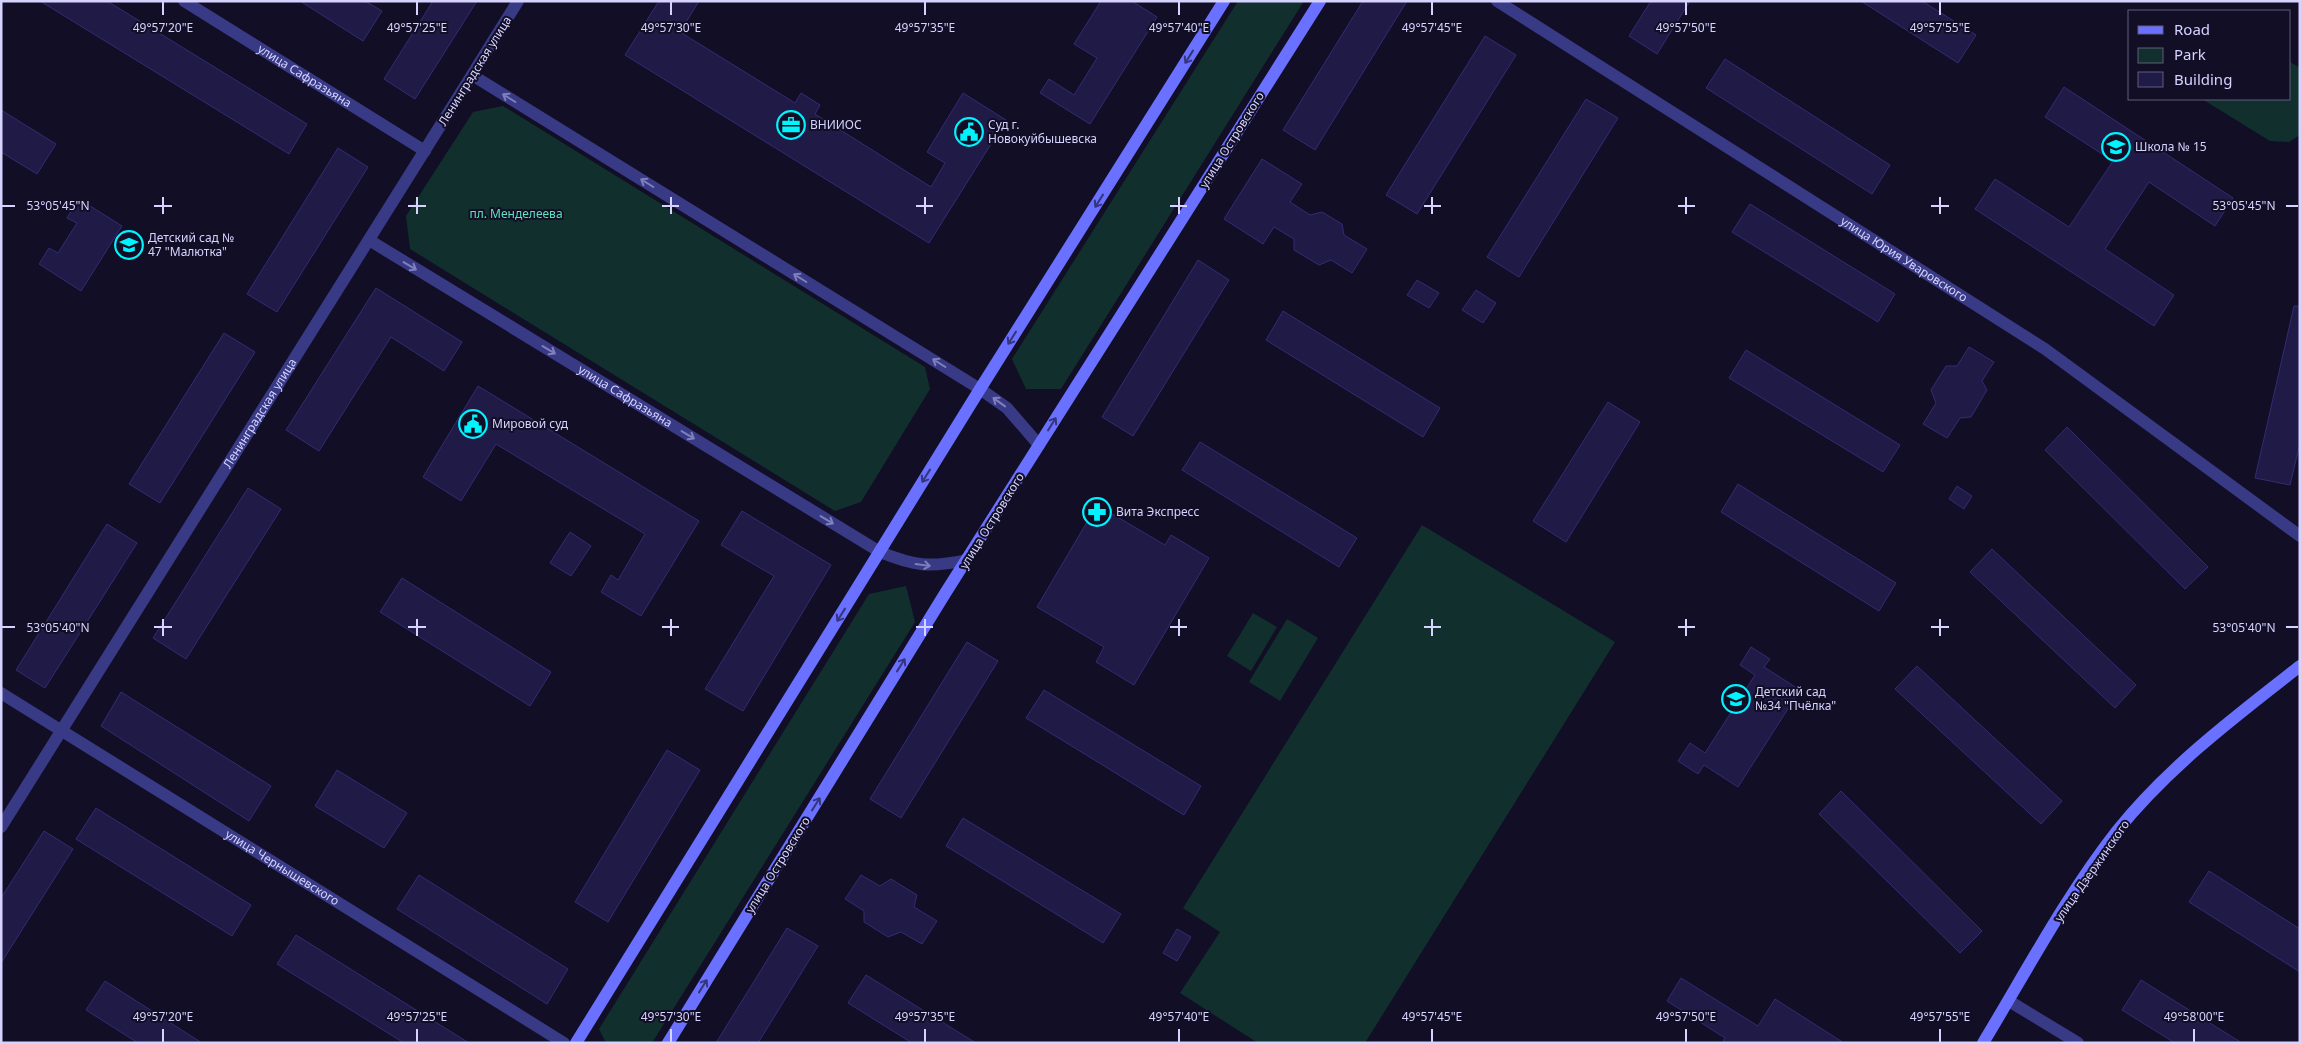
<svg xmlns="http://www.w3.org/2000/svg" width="2301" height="1044" viewBox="0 0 2301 1044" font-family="'Noto Sans',sans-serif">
<rect width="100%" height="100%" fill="#110e26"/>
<path fill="#11302d" d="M 1238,1 L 1304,1 L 1061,389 L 1026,389 L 1012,359 Z
M 2290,62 L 2300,68 L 2300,135 L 2289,142 L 2270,141 L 2202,99 L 2290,99 Z
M 503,106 L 925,367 L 930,389 L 861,502 L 835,511 L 410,249 L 406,216 L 473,112 Z
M 1422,525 L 1615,642 L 1365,1043 L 1258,1043 L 1180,993 L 1220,932 L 1183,908 Z
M 906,586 L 915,622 L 652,1043 L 606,1043 L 599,1029 L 869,594 Z
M 1253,613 L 1277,627 L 1251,671 L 1227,656 Z
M 1287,619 L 1318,638 L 1280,701 L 1249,682 Z"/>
<path fill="#201a47" stroke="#352b74" d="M 40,1 L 107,1 L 307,124 L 289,154 Z
M 300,1 L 365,1 L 382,11 L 363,41 Z
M 433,1 L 477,1 L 415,99 L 384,79 Z
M 659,1 L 699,1 L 680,32 L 795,103 L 801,93 L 820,105 L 815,114 L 931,187 L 945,163 L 927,152 L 963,93 L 1006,120 L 929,243 L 625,55 Z
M 1101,1 L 1132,1 L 1157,17 L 1090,124 L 1040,93 L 1049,79 L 1074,95 L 1097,58 L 1074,44 Z
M 1363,1 L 1407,1 L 1315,150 L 1283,130 Z
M 1651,1 L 1690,1 L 1657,54 L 1629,36 Z
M 1861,1 L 1922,1 L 1976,35 L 1958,63 Z
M 1485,36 L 1516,55 L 1417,214 L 1386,195 Z
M 1725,59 L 1890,165 L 1872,194 L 1706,88 Z
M 2064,87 L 2233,198 L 2215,226 L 2149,182 L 2105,249 L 2174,295 L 2154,326 L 1975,209 L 1995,179 L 2069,227 L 2113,161 L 2045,117 Z
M 1586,99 L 1618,118 L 1519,277 L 1487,257 Z
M 1,110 L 56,144 L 37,174 L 1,152 Z
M 338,148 L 368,167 L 277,312 L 247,294 Z
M 1262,159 L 1302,184 L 1290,202 L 1310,215 L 1322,212 L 1342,224 L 1344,235 L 1367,249 L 1352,273 L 1331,260 L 1319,265 L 1294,250 L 1294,239 L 1274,227 L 1263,244 L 1224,219 Z
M 79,199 L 122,226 L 81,291 L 39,264 L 49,248 L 58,253 L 77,223 L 67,218 Z
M 1750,204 L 1895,294 L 1878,322 L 1732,232 Z
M 1198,260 L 1229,280 L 1133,436 L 1102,417 Z
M 1417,280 L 1439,293 L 1429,308 L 1407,295 Z
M 376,288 L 462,342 L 444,371 L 391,337 L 319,451 L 286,430 Z
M 1476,290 L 1496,303 L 1483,323 L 1462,310 Z
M 2294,306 L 2300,306 L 2300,443 L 2290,485 L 2255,478 Z
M 1283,311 L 1440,408 L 1423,437 L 1266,340 Z
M 224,333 L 255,352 L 160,503 L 129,484 Z
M 1969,347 L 1994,362 L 1982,381 L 1987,390 L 1971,417 L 1960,418 L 1947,438 L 1923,424 L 1936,403 L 1931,390 L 1946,366 L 1957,366 Z
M 1746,350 L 1900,445 L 1883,472 L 1729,378 Z
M 478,386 L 699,521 L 641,616 L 601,592 L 611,575 L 618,580 L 645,534 L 496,444 L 461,501 L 423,477 Z
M 1608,402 L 1640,422 L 1566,542 L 1533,521 Z
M 2067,427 L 2208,567 L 2185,589 L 2045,450 Z
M 1200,442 L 1357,538 L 1339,567 L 1182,470 Z
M 1738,484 L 1896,583 L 1879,611 L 1721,512 Z
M 1957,486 L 1972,496 L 1964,509 L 1949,499 Z
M 248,488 L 281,509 L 186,659 L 153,638 Z
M 1097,505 L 1165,545 L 1171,535 L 1209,558 L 1134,685 L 1096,662 L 1104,647 L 1037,607 Z
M 742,511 L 831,565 L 743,711 L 705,689 L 774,576 L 721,545 Z
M 107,524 L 137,543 L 45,688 L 16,670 Z
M 570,532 L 591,546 L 571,576 L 550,563 Z
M 1992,549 L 2136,685 L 2115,708 L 1970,572 Z
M 402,578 L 551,672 L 530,706 L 380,612 Z
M 967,642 L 998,661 L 901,818 L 870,799 Z
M 1751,647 L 1770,659 L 1764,667 L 1800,690 L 1738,787 L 1704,765 L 1698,774 L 1678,761 L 1690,743 L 1705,753 L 1755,675 L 1740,665 Z
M 1917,666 L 2062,801 L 2041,824 L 1895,689 Z
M 1044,690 L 1201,786 L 1184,815 L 1026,718 Z
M 121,692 L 271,786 L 249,821 L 101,726 Z
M 667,750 L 700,770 L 608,922 L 575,902 Z
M 337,770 L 407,813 L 384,848 L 315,806 Z
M 1841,791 L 1982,931 L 1960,953 L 1819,814 Z
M 96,808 L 251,905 L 232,936 L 76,839 Z
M 963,818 L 1121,914 L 1103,943 L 946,846 Z
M 44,831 L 73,849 L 1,963 L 1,898 Z
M 2209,871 L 2300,929 L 2300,972 L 2189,902 Z
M 419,875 L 568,969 L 547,1004 L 397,909 Z
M 861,875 L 880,886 L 891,879 L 917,895 L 914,907 L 937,921 L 922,944 L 901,932 L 888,937 L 864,922 L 864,911 L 845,899 Z
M 787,928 L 818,946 L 758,1043 L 716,1043 Z
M 1177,929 L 1191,937 L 1177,961 L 1163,953 Z
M 296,935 L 469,1043 L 404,1043 L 277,964 Z
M 866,975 L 976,1043 L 912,1043 L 848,1003 Z
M 1681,978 L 1758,1026 L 1775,999 L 1844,1043 L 1722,1043 L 1725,1038 L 1667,1001 Z
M 2141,980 L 2242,1043 L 2175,1043 L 2122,1010 Z
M 105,981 L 202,1043 L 138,1043 L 86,1010 Z"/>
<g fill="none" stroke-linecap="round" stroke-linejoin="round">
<g stroke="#383a86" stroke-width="12">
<path id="s1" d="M 184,1 L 425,151"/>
<path d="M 518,1 L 472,75 L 980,389 L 1007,408 L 1039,445"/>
<path id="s2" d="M 1497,1 L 2045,349 L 2300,536"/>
<path id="s3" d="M 369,240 L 880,552 C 915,566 929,568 967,560"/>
<path id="s4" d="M 1,693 L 564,1043"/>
<path d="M 2009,1001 L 2078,1043"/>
</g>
<path stroke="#383a86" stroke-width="12" id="s5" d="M 1,827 L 472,75"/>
<path stroke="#6a70ff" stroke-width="12" d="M 576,1043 L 980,389 L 1224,1
M 668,1043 L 946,592 L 1320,1
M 1983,1043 C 2026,972 2066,896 2117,831 C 2168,767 2236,716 2300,666"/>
</g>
<defs><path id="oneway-shaft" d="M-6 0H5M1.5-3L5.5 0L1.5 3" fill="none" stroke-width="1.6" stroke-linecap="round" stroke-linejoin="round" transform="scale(1.25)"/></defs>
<g stroke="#35357d">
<use href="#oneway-shaft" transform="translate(1189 57) rotate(122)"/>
<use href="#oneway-shaft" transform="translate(1099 201) rotate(122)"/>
<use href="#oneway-shaft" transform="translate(1012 338) rotate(122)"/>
<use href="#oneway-shaft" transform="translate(1052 424) rotate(-58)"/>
<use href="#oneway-shaft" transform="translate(926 476) rotate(122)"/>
<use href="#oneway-shaft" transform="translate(841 615) rotate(122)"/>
<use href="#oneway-shaft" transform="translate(901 665) rotate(-58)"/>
<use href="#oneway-shaft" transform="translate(816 804) rotate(-58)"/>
<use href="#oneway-shaft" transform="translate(703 986) rotate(-58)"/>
</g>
<g stroke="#7f7fbc">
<use href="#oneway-shaft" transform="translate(509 98) rotate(-148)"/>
<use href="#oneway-shaft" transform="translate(647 183) rotate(-148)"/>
<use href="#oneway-shaft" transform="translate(410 266) rotate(31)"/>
<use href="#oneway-shaft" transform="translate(800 278) rotate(-148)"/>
<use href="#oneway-shaft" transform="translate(549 350) rotate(31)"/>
<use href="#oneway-shaft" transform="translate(939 363) rotate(-148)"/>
<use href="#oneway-shaft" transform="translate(999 402) rotate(-144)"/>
<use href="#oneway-shaft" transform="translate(688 435) rotate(31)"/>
<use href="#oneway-shaft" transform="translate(827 520) rotate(31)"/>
<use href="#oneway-shaft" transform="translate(923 565) rotate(8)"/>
</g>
<path fill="none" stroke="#d6d3ff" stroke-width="2" d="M 163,2 L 163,15M 417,2 L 417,15M 671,2 L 671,15M 925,2 L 925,15M 1179,2 L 1179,15M 1432,2 L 1432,15M 1686,2 L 1686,15M 1940,2 L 1940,15M 163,197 L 163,214M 417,197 L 417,214M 671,197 L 671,214M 925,197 L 925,214M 1179,197 L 1179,214M 1432,197 L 1432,214M 1686,197 L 1686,214M 1940,197 L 1940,214M 2,206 L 15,206M 154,206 L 172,206M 408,206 L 426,206M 662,206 L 679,206M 916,206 L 933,206M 1170,206 L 1187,206M 1424,206 L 1441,206M 1678,206 L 1695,206M 1931,206 L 1949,206M 2286,206 L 2298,206M 163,619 L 163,636M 417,619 L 417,636M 671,619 L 671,636M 925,619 L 925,636M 1179,619 L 1179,636M 1432,619 L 1432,636M 1686,619 L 1686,636M 1940,619 L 1940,636M 2,627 L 15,627M 154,627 L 172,627M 408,627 L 426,627M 662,627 L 679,627M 916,627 L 933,627M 1170,627 L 1187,627M 1424,627 L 1441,627M 1678,627 L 1695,627M 1931,627 L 1949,627M 2286,627 L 2298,627M 163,1029 L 163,1042M 417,1029 L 417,1042M 671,1029 L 671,1042M 925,1029 L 925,1042M 1179,1029 L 1179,1042M 1432,1029 L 1432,1042M 1686,1029 L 1686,1042M 1940,1029 L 1940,1042M 2194,1029 L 2194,1042"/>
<defs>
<symbol id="office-ring" viewBox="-11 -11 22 22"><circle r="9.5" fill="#110e26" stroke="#00f4fe" stroke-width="1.5"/><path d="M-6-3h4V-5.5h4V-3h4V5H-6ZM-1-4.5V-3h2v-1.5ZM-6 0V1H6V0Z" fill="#00f4fe"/></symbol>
<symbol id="civic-ring" viewBox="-11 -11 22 22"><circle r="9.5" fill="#110e26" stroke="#00f4fe" stroke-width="1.5"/><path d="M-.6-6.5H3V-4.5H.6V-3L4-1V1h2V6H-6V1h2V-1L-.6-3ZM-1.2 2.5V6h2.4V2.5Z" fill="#00f4fe"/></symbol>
<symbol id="school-ring" viewBox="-11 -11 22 22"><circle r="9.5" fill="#110e26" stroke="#00f4fe" stroke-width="1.5"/><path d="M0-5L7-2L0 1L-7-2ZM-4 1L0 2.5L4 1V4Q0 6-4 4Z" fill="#00f4fe"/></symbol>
<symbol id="pharmacy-ring" viewBox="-11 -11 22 22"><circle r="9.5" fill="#110e26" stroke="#00f4fe" stroke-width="1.5"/><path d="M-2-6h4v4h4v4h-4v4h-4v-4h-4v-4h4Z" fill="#00f4fe"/></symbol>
</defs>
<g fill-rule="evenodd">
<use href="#office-ring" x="775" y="109" width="32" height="32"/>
<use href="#civic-ring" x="953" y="116" width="32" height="32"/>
<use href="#school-ring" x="2100" y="131" width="32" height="32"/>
<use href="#school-ring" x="113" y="229" width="32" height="32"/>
<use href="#civic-ring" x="457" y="408" width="32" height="32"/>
<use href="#pharmacy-ring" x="1081" y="496" width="32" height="32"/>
<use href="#school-ring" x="1720" y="683" width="32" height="32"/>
</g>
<g text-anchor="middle" stroke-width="4" stroke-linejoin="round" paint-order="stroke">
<g font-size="12" fill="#d6d3ff" stroke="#110e26">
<text transform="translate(475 71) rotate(-58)" y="4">Ленинградская улица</text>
<text dy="4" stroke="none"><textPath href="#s1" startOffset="142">улица Сафразьяна</textPath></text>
<text transform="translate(1232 140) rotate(-58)" y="4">улица Островского</text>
<text dy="4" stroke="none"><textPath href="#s2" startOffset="482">улица Юрия Уваровского</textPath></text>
<text dy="4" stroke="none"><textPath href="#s3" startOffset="300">улица Сафразьяна</textPath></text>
<text dy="4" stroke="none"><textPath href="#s5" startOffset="488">Ленинградская улица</textPath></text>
<text transform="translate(992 521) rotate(-58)" y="4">улица Островского</text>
<text transform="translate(778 865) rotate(-58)" y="4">улица Островского</text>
<text dy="4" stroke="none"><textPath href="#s4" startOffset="331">улица Чернышевского</textPath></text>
<text transform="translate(2092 871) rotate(-55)" y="4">улица Дзержинского</text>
</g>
<g font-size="12" fill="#d6d3ff" stroke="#110e26" text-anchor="start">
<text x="810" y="129">ВНИИОС</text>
<text x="988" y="129">Суд г.<tspan x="988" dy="14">Новокуйбышевска</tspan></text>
<text x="2135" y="151">Школа № 15</text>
<text x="148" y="242">Детский сад №<tspan x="148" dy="14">47 "Малютка"</tspan></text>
<text x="492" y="428">Мировой суд</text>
<text x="1116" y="516">Вита Экспресс</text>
<text x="1755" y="696">Детский сад<tspan x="1755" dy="14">№34 "Пчёлка"</tspan></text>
</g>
<g font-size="12" fill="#5ce3b9" stroke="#110e26">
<text x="516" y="218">пл. Менделеева</text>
</g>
</g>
<g font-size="12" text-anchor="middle" fill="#d6d3ff" stroke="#110e26" stroke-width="4" stroke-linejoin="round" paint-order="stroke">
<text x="163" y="32">49°57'20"E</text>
<text x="417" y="32">49°57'25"E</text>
<text x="671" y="32">49°57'30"E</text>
<text x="925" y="32">49°57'35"E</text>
<text x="1179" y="32">49°57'40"E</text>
<text x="1432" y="32">49°57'45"E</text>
<text x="1686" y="32">49°57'50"E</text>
<text x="1940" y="32">49°57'55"E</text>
<text x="58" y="210">53°05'45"N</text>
<text x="2244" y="210">53°05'45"N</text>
<text x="58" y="632">53°05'40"N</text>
<text x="2244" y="632">53°05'40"N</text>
<text x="163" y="1021">49°57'20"E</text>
<text x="417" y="1021">49°57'25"E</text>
<text x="671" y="1021">49°57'30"E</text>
<text x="925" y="1021">49°57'35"E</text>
<text x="1179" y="1021">49°57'40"E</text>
<text x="1432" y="1021">49°57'45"E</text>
<text x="1686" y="1021">49°57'50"E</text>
<text x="1940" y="1021">49°57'55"E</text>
<text x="2194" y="1021">49°58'00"E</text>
</g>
<rect width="2301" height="1044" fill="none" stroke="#d6d3ff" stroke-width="5"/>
<rect x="2128" y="10" width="162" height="90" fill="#110e26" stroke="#605d7d"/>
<rect x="2138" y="26" width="25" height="8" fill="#6a70ff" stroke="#605d7d"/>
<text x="2174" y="35" font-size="15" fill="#d6d3ff">Road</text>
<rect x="2138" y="48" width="25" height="15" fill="#11302d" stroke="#605d7d"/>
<text x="2174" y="60" font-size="15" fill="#d6d3ff">Park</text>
<rect x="2138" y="72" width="25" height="15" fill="#201a47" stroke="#605d7d"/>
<text x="2174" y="85" font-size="15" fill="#d6d3ff">Building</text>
</svg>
